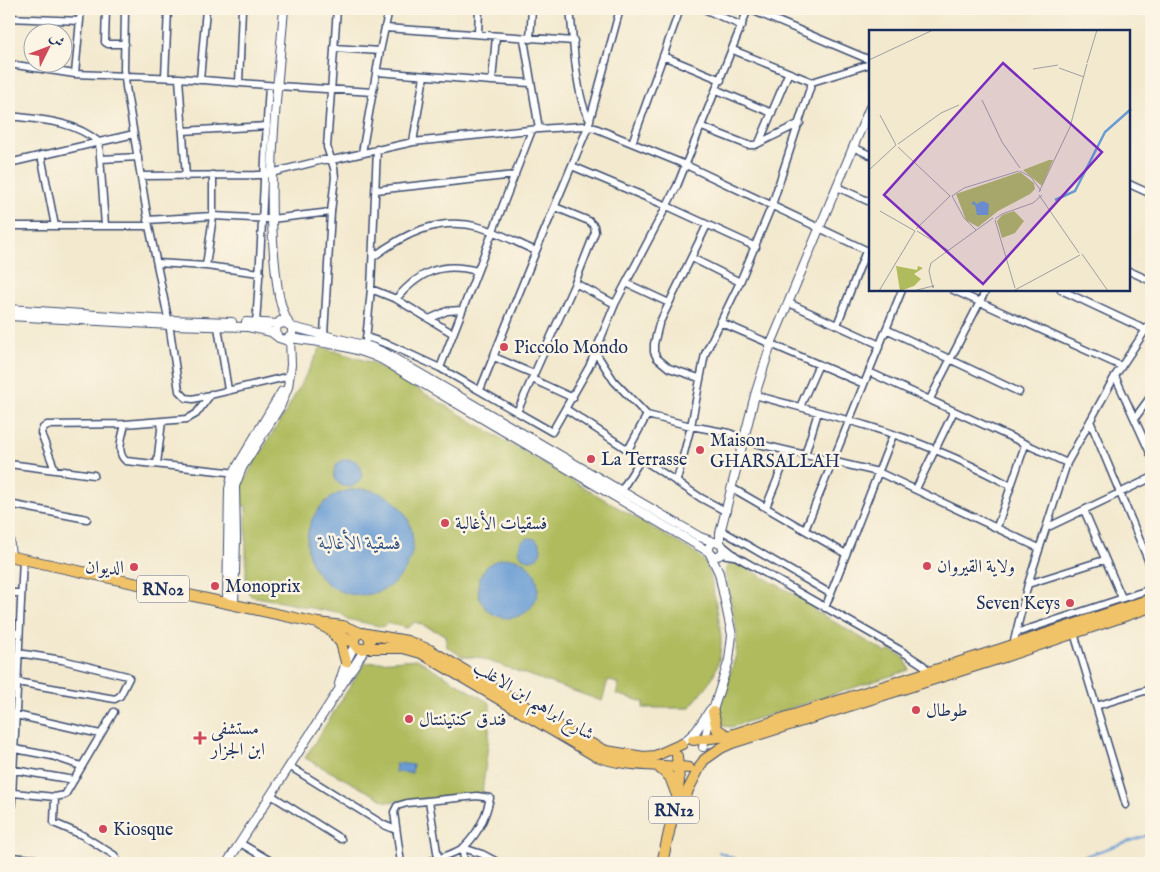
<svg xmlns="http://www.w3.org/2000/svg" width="1160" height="872" viewBox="0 0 1160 872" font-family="'IM FELL English',Amiri,serif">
<rect width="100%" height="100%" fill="#fcf5e5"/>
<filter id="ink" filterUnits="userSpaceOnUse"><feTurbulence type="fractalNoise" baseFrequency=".02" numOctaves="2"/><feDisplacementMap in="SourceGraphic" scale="10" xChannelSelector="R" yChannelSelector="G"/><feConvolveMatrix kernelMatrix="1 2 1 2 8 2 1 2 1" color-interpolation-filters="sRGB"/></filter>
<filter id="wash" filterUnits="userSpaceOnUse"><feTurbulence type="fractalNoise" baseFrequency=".0096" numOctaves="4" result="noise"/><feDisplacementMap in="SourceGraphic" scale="20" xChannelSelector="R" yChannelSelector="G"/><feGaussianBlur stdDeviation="1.12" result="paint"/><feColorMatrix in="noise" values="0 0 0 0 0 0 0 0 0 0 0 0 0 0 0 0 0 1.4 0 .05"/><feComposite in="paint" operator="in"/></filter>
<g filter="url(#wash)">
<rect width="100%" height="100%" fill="#f3e9cf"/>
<path fill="#afbb5d" stroke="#65755e" d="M 321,347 L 373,363 L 697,554 C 711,566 711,578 714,595 C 720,623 727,651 712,678 C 706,689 696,699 689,708 L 643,708 L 644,702 L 616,694 L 619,684 L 608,680 L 602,701 L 477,657 L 463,657 L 446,646 L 446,635 L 415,622 L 407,628 L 387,623 L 383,627 L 347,619 L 342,614 L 251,596 L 246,589 L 246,506 L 237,505 L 244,480 L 288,408 Z
M 736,562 L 815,606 L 814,610 L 887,653 L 890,649 L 905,658 L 909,670 L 731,727 L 724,726 L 719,720 L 718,711 L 736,655 L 737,633 L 725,574 C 726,567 728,563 736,562 Z
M 417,659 L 490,703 L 489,736 L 482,794 L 387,802 L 305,758 L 365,663 Z"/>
<path fill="#699cd4" stroke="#426699" d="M334 473a14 14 0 1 1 28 0a14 14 0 1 1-28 0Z
M307 542a53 53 0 1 1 106 0a53 53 0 1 1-106 0Z
M519 549a11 11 0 1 1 22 0a11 11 0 1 1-22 0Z
M478 588a30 30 0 1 1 60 0a30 30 0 1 1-60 0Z
M 396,763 L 413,765 L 412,773 L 395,772 Z"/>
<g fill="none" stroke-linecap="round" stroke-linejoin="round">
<path stroke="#699cd4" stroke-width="2" d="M 719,852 L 744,863
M 1053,863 L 1085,856 L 1151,834"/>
</g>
</g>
<g filter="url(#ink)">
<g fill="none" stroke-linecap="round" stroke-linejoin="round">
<defs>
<path id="minor" d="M 106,9 L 105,42 L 108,44 L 125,44
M 125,9 L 124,69 L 126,87 L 149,226 L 169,323 L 179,391 L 186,398 L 193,399 L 286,377
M 375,9 L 389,10
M 570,9 C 573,35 576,102 590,120
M 704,9 L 742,26
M 749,9 L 870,60
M 9,18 L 80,21
M 385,28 L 574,41
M 478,33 L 479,9
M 524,39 L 539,129
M 530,39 L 532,9
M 334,48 L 380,51
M 733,50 L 812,82 L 870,64
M 663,56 L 721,80
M 9,64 L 75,74 L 179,78 L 278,86 L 373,92
M 377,72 L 492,81 L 531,83
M 75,74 L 81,9
M 165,77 L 168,9
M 179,78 L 186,177
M 200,80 L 206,9
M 492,81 L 496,36
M 239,83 L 242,9
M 717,90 L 772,113
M 9,116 C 42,120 72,120 99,142 L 105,226
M 702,127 L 748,145 L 755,145 L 800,123
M 183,131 L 267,126
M 413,142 L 424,76
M 632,143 L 680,9
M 759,143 L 788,74
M 853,147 L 870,155
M 362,153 L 380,51 L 389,9
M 41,155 L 55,226
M 101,159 L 138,157
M 9,163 L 134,134
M 572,166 L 667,206 L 756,247
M 141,176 L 263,175 L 323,160 L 337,159 L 413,142 L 539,129 L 582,126 L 595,128 L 686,165 L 870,252
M 1129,184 L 1151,194
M 837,187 L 870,202
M 376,190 L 515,175
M 147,220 L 213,216 L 271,219 L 331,212
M 9,226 L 149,226
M 373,257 C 404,234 439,216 479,227 C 499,232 517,243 536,251
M 692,258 L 740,282
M 157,263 L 206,266 L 260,273
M 206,266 L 213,216 L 213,175
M 1129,271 L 1151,281
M 575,283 L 615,304
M 626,283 L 669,303
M 371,289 L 396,299 L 452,333
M 953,290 L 1121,366
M 1061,290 L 1146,330
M 396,299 C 419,272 441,261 477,271
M 789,303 L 880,345
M 429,319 L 447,311 L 461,310
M 720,322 L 864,384
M 256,323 C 262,244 264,165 269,86
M 837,325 L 866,251
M 218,327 L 228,390
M 886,329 L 1019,392
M 324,335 L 331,212 L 335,177 L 334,168 L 327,147 L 337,9
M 366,337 L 390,345 L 440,368 L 552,432 L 589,367 L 615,304 L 677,186 L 748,9
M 366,340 L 371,289 L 377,149
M 596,353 L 614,381 L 647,415 L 691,426 L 729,433 L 750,442 L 878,472 L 1039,548
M 494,357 L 534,374
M 440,368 L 532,130
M 869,372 L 1067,463
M 1115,376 L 1151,455
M 699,378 L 669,368 L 657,358 L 654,352 L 654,344 L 659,324 L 707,225
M 532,379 L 573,398
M 480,390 L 536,251 L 588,127 L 620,9
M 755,395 C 816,412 879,426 938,451 C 963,461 987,473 1011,486
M 930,399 L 986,290
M 800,407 L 819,364
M 566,409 L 701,498 L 727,512
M 517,412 L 575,283 L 595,232 L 594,226 L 589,221 L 555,207
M 1135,418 L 1151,396
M 1090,421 L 1151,567
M 125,424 C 123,435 115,453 126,461 L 237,473
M 628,450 L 647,415
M 805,455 L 818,412
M 9,464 L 94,475
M 157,464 L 162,421
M 55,470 L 41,433 L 43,428 L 47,425 L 125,424 L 187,419 L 196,414 L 211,394
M 677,480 L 691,426 L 705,354 L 740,282 L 772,205 L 812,82
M 732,488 L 846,554
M 916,489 L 954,411
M 621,491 L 641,459
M 9,504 L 87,519
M 766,507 L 789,451
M 1084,510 L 1122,598
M 997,527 L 1025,445
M 1046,528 L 1151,478
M 721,530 L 831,594
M 805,530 L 902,290
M 722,545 L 737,557 L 900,650 L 923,665 L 930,673
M 721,554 L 734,556
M 1028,584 L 1104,560
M 9,593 L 21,593
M 825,608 L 893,435
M 9,633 L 19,633
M 1016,633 L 1151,589
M 1074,633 L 1126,805
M 1013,645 L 1028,584 L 1067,463 L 1115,376 L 1151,322
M 17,682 L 115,699 L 120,696 L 129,678 L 127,676 L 62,660 L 18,653
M 1096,706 L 1151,689
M 16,715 L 100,734
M 15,749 L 52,756 L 81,766
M 289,766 L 384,825 L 396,830
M 9,769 L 74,780
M 13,793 L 55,797 L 65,795 L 114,712
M 271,795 L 341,839
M 55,797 L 54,823 L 82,835 L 114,855 L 116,858 L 114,863
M 429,801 L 438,858
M 240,843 L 274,863
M 463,848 L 482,854 L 499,863
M 463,848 L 464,863
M 9,857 L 35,859 L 46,863
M 9,863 L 23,558
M 401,863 L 394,812 L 397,806 L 407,803 L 477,796 L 490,798 C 486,816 478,834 464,847 C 455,854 434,860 423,863"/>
<path id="tertiary" d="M 284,9 C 277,94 266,180 275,265 C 277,285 279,307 289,324
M 9,309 L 169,320 L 232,322
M 9,316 L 170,325 L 248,327 L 271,332 L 279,338 L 285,340 L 292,335 L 292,327 L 285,323 L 279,324 L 276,328 L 277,336
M 246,322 L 279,324 L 280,321
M 292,327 L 371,347 L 385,353 L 700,537 L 714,542
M 9,537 L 11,556
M709 549a7 7 0 1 1 14 0a7 7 0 1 1-14 0Z
M 720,543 L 720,533 L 755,395 L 771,344 L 870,107
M 227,603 L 229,489 L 232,475 L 282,391
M 234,604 L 236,539 L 235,486 L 242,468 L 280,407 L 288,387 L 291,365 L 290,338 C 321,342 352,346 381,359 L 709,552
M 339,684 L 346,662 L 355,645
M 684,742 L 696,731 L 710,710
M 703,747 L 708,726 L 729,660 L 732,635 L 719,573 L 710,554
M 227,863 L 365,649"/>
<path id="primary" d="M 9,556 L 318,623 L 343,626 L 361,633
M 321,625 L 354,643
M354 641a8 8 0 1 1 16 0a8 8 0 1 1-16 0Z
M 367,634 L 407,641 L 430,650 L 577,737 L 606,751 L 644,757 L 655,756 L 682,744
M 334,635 L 341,643 L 346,662
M 366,648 L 403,648 L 421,653 L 594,755 C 627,768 656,764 689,768
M 713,712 L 717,729 L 728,736
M 693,740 L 728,736 L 1001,649 L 1151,599
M 704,760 L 721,748 L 732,743 L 1004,657 L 1151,607
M 657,766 L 670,777 L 676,793
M 680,814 L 688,790 L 702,763
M 662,863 L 677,797 L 679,781 L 677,756"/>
</defs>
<use href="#minor" stroke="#3b4b6f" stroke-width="9"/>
<use href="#tertiary" stroke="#3b4b6f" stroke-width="10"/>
<use href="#primary" stroke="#3b4b6f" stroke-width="12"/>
<use href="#minor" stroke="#fff" stroke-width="6"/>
<use href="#tertiary" stroke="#fff" stroke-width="8"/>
<use href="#primary" stroke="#f1c369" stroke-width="10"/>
</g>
</g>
<g fill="#d1495b" stroke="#fcf5e5" stroke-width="2">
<circle cx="504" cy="347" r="5"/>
<circle cx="700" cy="450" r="5"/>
<circle cx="591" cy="459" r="5"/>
<circle cx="445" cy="523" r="5"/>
<circle cx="927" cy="566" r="5"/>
<circle cx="134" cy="567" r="5"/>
<circle cx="215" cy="586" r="5"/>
<circle cx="1070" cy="603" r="5"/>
<circle cx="916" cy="710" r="5"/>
<circle cx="409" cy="719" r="5"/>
<path d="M197.5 730.5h5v5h5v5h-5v5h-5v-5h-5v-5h5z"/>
<circle cx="103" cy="829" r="5"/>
</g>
<g text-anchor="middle" stroke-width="5" stroke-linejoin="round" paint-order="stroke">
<g fill="#fcf5e5" stroke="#5e6a86" stroke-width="1">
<rect x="137" y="575.5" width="52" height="27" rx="4"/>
<rect x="649" y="796.5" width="50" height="27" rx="4"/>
</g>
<g font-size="16" font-weight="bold" fill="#1b2f5e">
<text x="163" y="595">RN02</text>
<text x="674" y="816">RN12</text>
</g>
<g font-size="18" fill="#1b2f5e" stroke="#fcf5e5" text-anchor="start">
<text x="514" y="353">Piccolo Mondo</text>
<text x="710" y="446">Maison<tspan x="710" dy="21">GHARSALLAH</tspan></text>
<text x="601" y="465">La Terrasse</text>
<text x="455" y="529">فسقيات الأغالبة</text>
<text x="937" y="572">ولاية القيروان</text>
<text x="124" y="573" text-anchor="end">الديوان</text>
<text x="225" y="592">Monoprix</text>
<text x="1060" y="609" text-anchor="end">Seven Keys</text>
<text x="926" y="716">طوطال</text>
<text x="419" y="725">فندق كنتيننتال</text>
<text x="211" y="734">مستشفى<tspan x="211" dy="21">ابن الجزار</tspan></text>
<text x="113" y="835">Kiosque</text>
</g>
<g font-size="18" fill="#1b2f5e" stroke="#fcf5e5">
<text transform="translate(534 700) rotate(31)" y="6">شارع ابراهيم ابن الاغلب</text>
</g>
<g font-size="19" font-style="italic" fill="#365587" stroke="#fcf5e5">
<text x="360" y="549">فسقية الأغالبة</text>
</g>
</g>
<g transform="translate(869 30)">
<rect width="261" height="261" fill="#f3e9cf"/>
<path d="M 180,130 L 184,130 L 173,156 L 154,140 ZM 151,142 L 165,153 L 166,159 L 161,164 L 129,181 L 109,197 L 97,190 L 87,164 ZM 145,181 L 155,191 L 146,203 L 133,208 L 128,191 L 133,185 ZM 27,236 L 48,240 L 49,236 L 54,238 L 45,244 L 52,249 L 45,256 L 31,261 Z" fill="#afbb5d"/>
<path d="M 105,171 L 107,174 L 114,171 L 120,174 L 119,185 L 108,185 L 106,175 L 102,174 Z" fill="#699cd4"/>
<path fill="none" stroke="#699cd4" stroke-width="2.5" d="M 186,170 L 206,161 L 236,102 L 262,79"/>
<path fill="none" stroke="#9d9fa2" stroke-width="1" d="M 0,30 L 64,0M 218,33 L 228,0M 190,38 L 215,47M 164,39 L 189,35M 113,70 L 133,112 L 151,138M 11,85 L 27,115M 29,114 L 72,83 L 90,75M 29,117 L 81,166 L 47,199M 0,140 L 27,115M 151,141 L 162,147 L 172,161M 170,162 L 201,97 L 218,34M 170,165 L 210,223M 11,181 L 46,201M 126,189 L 133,184 L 164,173 L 173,165M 126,190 L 146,258M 107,200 L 95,188 L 83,166 L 95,158 L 150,141M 48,201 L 79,220M 213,224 L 239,261M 65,255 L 64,258 L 60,241 L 62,233 L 124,188M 146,260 L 211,225M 10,261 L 46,201M 44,261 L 64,256"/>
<path fill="#7b2cbf" fill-opacity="0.15" stroke="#7b2cbf" stroke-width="2.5" d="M 134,33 L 233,122 L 114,254 L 15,165 Z"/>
<rect width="261" height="261" fill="none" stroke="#1b2f5e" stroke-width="2.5"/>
</g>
<rect width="1160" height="872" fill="none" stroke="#fcf5e5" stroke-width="30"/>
<g transform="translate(48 48) rotate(48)"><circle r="24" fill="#fcf5e5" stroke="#a2a6af"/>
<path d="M0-4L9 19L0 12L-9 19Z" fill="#d1495b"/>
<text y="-8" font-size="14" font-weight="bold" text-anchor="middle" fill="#1b2f5e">ش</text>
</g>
</svg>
